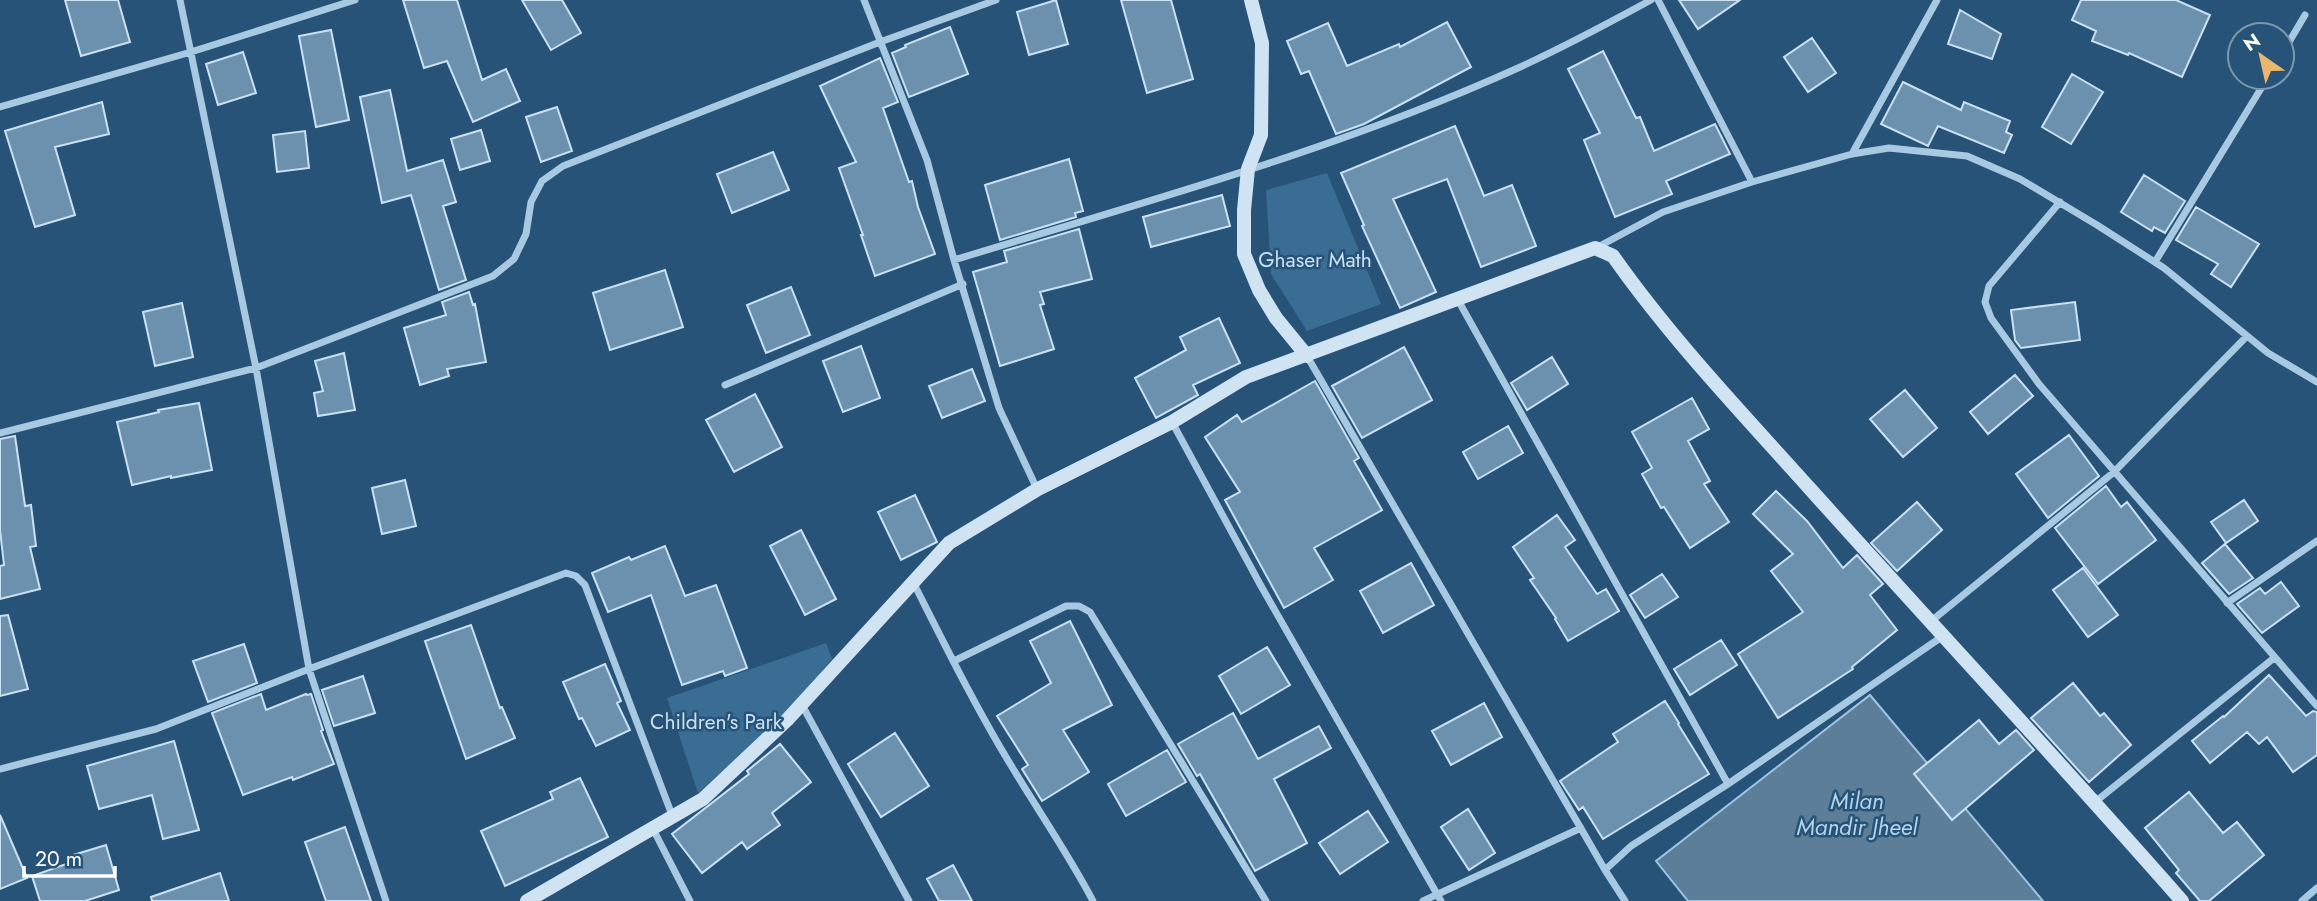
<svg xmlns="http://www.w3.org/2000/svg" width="2317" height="901" viewBox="0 0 2317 901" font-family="Jost,sans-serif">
<rect width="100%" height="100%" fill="#265377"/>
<path fill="#3a6d94" d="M 1327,173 L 1381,304 L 1307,331 L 1271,274 L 1266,190 Z
M 826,643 L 832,659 L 786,713 L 698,793 L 667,698 Z"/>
<path fill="#5d7e98" stroke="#9cc5e3" stroke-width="2" d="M 1870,695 L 2043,901 L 1688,901 L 1656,861 Z"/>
<path fill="#6b91af" stroke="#cae1f2" stroke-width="2" d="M 65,0 L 118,0 L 130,42 L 81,56 Z
M 403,0 L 457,0 L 482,80 L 506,69 L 520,101 L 473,122 L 447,61 L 424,68 Z
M 522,0 L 562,0 L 581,33 L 551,50 Z
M 1056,0 L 1068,44 L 1029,55 L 1017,12 Z
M 1121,0 L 1171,0 L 1193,79 L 1147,93 Z
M 1679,0 L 1740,0 L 1698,29 Z
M 2081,0 L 2176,0 L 2210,15 L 2182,77 L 2129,53 L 2128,55 L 2092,41 L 2096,31 L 2072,20 Z
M 1960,10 L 2001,34 L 1992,59 L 1948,44 Z
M 1447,22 L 1471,67 L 1364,124 L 1336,134 L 1309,71 L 1301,74 L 1287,41 L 1328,23 L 1347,66 L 1399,44 L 1400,47 Z
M 950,27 L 968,74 L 909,97 L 892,53 L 906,47 L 905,45 Z
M 331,30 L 349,120 L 316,127 L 299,36 Z
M 1812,38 L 1836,73 L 1808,92 L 1784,57 Z
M 1603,51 L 1636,118 L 1640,117 L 1654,151 L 1715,124 L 1730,154 L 1666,181 L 1672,194 L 1615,217 L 1584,140 L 1600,133 L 1568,69 Z
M 243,52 L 256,93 L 218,105 L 206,64 Z
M 880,58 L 898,102 L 883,108 L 909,182 L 912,181 L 918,207 L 935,254 L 875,276 L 861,235 L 863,235 L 839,168 L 856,162 L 820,86 Z
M 2072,74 L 2103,92 L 2071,144 L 2042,127 Z
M 1903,82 L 1961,110 L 1964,102 L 2010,121 L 2006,132 L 2012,135 L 2004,153 L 1938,126 L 1928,146 L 1881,124 Z
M 390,90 L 407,171 L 443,160 L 456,202 L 443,206 L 466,280 L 439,290 L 411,195 L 382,203 L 360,97 Z
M 102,102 L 109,134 L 55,147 L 75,215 L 35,227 L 5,131 Z
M 557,107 L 572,151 L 541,162 L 526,117 Z
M 1455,126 L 1484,196 L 1512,185 L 1536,246 L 1481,267 L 1447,179 L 1393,199 L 1436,292 L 1400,308 L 1362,226 L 1364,225 L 1341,173 Z
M 481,130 L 490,161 L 460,170 L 451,139 Z
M 305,131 L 309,168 L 277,172 L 273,135 Z
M 773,152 L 789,190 L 732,213 L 717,174 Z
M 1069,159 L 1083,211 L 1075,213 L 1076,217 L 1000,240 L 985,185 Z
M 2144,175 L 2185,201 L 2165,233 L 2154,227 L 2152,231 L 2121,212 Z
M 1222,195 L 1230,226 L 1151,247 L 1143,217 Z
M 2196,207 L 2259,244 L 2231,287 L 2211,274 L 2218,264 L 2176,240 Z
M 1079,229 L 1092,279 L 1040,292 L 1044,304 L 1040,305 L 1054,349 L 1000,366 L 973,272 L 1007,262 L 1004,251 Z
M 665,270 L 683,327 L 610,350 L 593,293 Z
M 791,287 L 810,335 L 766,353 L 747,305 Z
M 469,292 L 473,305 L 475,304 L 486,362 L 447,369 L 449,376 L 420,385 L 404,328 L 446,315 L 442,302 Z
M 2075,302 L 2080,340 L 2021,348 L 2015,340 L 2011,310 Z
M 182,303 L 193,357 L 155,366 L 143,312 Z
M 1219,318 L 1240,363 L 1193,385 L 1198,395 L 1156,418 L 1135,378 L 1186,350 L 1180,337 Z
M 861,346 L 880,398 L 843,412 L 823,361 Z
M 1404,347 L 1432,400 L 1362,438 L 1332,386 Z
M 344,353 L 355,410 L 318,416 L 314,393 L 323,391 L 315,361 Z
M 1552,357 L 1568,384 L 1527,410 L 1511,383 Z
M 972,369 L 985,401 L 942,418 L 929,386 Z
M 2015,375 L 2033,396 L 1988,434 L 1970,412 Z
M 1315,381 L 1359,458 L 1354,461 L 1382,510 L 1314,548 L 1333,580 L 1284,608 L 1225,500 L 1240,492 L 1205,437 L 1237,415 L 1242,422 Z
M 1905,390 L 1937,428 L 1903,457 L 1870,419 Z
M 755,394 L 782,447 L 734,472 L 706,420 Z
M 1692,398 L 1709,429 L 1688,441 L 1710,481 L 1704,484 L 1729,522 L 1690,548 L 1664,507 L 1661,508 L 1642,474 L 1652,468 L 1632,432 Z
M 199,403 L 212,470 L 171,478 L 171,476 L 132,485 L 117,422 L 159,412 L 158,410 Z
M 1508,426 L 1523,453 L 1478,479 L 1463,452 Z
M 2069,435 L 2099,476 L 2048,518 L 2016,474 Z
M 15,436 L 25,506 L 31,505 L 36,546 L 30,547 L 40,589 L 0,599 L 0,566 L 4,565 L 0,530 L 0,439 Z
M 405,480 L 416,526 L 382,534 L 372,488 Z
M 2106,486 L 2121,507 L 2127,502 L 2156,540 L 2098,584 L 2055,528 Z
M 1776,491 L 1807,521 L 1843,568 L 1857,555 L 1883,584 L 1870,595 L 1897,630 L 1852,667 L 1853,669 L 1778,718 L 1738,654 L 1803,612 L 1771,571 L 1793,554 L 1753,514 Z
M 915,495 L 937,542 L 901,560 L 878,512 Z
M 2244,500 L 2258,521 L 2226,543 L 2211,522 Z
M 1917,502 L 1942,530 L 1897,571 L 1871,543 Z
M 1557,515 L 1575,540 L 1565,547 L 1597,594 L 1606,589 L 1619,611 L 1568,641 L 1555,619 L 1556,618 L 1530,580 L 1534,578 L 1513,547 Z
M 801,530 L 836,599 L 805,615 L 770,546 Z
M 2225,544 L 2253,578 L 2229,594 L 2202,563 Z
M 665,546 L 685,596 L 716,585 L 747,668 L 725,676 L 723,671 L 682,685 L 651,595 L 608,612 L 592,573 L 629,557 L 631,560 Z
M 1411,563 L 1434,605 L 1383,633 L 1360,591 Z
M 2083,568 L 2118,615 L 2088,637 L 2053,590 Z
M 1662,574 L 1678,597 L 1645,618 L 1630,595 Z
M 2281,582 L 2299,606 L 2262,633 L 2237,604 L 2260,588 L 2265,594 Z
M 8,615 L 28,689 L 0,696 L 0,616 Z
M 1070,621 L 1112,705 L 1063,730 L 1089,772 L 1042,801 L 1022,769 L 1028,765 L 997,716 L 1051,683 L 1030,641 Z
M 471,625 L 500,708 L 502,707 L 515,738 L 466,759 L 425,641 Z
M 1721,640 L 1737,665 L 1690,695 L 1674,669 Z
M 244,644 L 257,683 L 208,702 L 193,661 Z
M 1267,647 L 1290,685 L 1241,714 L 1219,676 Z
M 605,664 L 621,701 L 617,703 L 630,730 L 596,746 L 582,718 L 579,719 L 563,682 Z
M 2269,675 L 2306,716 L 2313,711 L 2317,712 L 2317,755 L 2293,772 L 2267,737 L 2259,744 L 2247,732 L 2210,763 L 2192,741 L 2223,716 L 2224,717 Z
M 363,676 L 375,713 L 334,726 L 322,690 Z
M 2073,683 L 2100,716 L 2104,713 L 2131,745 L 2089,782 L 2031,718 Z
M 261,694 L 266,710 L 306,694 L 307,695 L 311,694 L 323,730 L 321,731 L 334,764 L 293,780 L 292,777 L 243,795 L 212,713 Z
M 1665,701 L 1679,723 L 1678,724 L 1709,774 L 1603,839 L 1583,807 L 1579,810 L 1560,781 L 1618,742 L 1613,734 Z
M 1484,703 L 1502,737 L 1451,765 L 1432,731 Z
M 1233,713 L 1258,759 L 1319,726 L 1331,748 L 1274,779 L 1307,843 L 1255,871 L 1200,774 L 1197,776 L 1178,744 Z
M 1979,720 L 1999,744 L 2016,730 L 2034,750 L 1952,820 L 1914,774 Z
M 895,733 L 929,786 L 881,817 L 848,764 Z
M 174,741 L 199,830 L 163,839 L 152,795 L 99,809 L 87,766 Z
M 780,744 L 811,782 L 772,813 L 780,825 L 747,849 L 742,842 L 702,873 L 672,834 L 749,774 L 747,771 Z
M 1167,750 L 1186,782 L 1126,816 L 1108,784 Z
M 580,778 L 608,837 L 505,886 L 481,831 L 553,799 L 550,792 Z
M 2189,792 L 2223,833 L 2237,822 L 2264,855 L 2209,901 L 2200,901 L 2176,873 L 2179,870 L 2145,828 Z
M 1468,809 L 1495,853 L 1469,870 L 1441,827 Z
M 1368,811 L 1388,842 L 1340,874 L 1319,843 Z
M 0,815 L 27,878 L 0,889 Z
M 345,827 L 371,901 L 326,901 L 305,842 Z
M 106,845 L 119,890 L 85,901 L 40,901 L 32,876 L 72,862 L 70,856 Z
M 953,865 L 972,901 L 939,901 L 927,879 Z
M 220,873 L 229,901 L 152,901 L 151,897 Z"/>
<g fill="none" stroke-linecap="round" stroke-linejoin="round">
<path stroke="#a8c9e2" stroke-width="7" d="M 180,0 L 256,368 L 309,669 L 386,901
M 864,0 L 927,160 L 954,260 L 999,408 L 1037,489
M 1658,0 L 1752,182
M 2282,54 L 2305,15
M 0,107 L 191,52 L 355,0
M 1852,154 L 1937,0
M 2060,202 L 1989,286 L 1985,302 L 1991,318 L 2039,384 L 2317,706
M 1596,248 L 1663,212 L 1752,182 L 1852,154 L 1889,148 L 1967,156 L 2020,179 L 2097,225 L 2164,268 L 2268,353 L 2317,382
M 954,260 C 1143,202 1337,150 1518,68 C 1564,47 1607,24 1651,0
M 2155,262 L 2268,77
M 1458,300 L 1728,784 L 1631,846 L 1605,870 L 1625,901
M 1307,356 L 1605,870
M 725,385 L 963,284
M 1172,422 L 1261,586 L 1441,901
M 0,433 L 256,368 L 493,276 L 514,259 L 526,234 L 531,202 L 542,181 L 563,166 L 880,42 L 996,0
M 913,582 C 945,645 976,708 1012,767 C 1039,812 1069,855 1093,901
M 2227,603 L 2317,541
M 1930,622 L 2114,472 L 2247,336
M 954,661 L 1066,606 L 1079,606 L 1090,612 L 1266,901
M 802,705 L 909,901
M 0,769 L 156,729 L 309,669 L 566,573 L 576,576 L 585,585 L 672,815
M 1728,784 L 1943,636
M 2095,802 L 2274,658
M 652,827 L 690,901
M 1423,901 L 1581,828
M 2302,901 L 2317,888"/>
<path stroke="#d0e3f3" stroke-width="14" d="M 1251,0 L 1262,43 L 1261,135 L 1248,169 L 1244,210 L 1244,254 L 1259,290 L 1276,318 L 1307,356
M 527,901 L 703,799 L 787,720 L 949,543 L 1038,489 L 1172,422 L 1246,377 L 1595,248 L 1613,256 C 1672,340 1744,415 1812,491 C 1935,628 2061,763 2182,901"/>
</g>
<g text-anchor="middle" stroke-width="5" stroke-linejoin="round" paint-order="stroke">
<g font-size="21" fill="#cae1f2" stroke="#265377">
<text x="1315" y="267">Ghaser Math</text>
<text x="716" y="729">Children's Park</text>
</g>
<g font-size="23" font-style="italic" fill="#b3d3ea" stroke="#265377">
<text x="1857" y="809">Milan<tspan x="1857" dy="26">Mandir Jheel</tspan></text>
</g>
</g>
<g transform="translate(2261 56) rotate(326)"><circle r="33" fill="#265377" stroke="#7d98ad" stroke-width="2"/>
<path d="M0-5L12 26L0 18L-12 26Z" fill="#eab76e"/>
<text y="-10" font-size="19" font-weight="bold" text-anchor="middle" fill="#ffffff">N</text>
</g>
<path d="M24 866v10h91v-10" fill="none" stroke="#ffffff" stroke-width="3.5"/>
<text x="35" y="866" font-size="21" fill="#ffffff" stroke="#265377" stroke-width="5" paint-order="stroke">20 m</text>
</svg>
